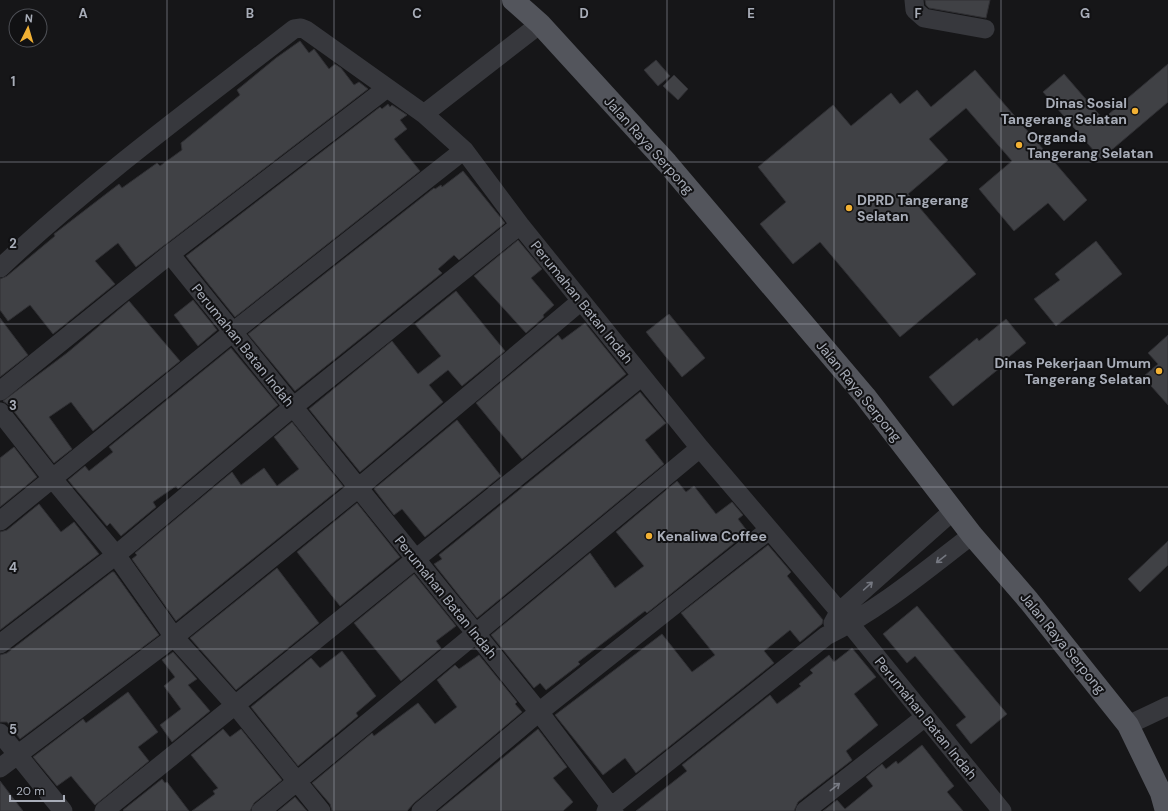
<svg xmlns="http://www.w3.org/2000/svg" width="1168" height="811" viewBox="0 0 1168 811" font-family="'DM Sans',sans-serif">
<rect width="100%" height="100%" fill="#161618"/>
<path fill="#404145" stroke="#303034" d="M 925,0 L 990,0 L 986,18 L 929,8 L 926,5 Z
M 300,41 L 309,53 L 314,49 L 329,69 L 335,64 L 341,68 L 354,85 L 359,82 L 368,89 L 136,267 L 118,243 L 95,261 L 115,284 L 53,334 L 30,305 L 8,321 L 0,310 L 0,279 L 7,276 L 55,236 L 54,234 L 119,184 L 122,188 L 157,163 L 160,166 L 182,150 L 181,143 L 240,95 L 237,90 L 276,58 Z
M 656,60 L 670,76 L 658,86 L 644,70 Z
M 1168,64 L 1168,102 L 1101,159 L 1043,92 L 1064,74 L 1103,119 Z
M 975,70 L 1087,200 L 1064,221 L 1048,203 L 1014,231 L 979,189 L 1012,161 L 966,108 L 929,139 L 948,160 L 908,194 L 976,274 L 900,337 L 820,242 L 793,264 L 760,224 L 786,202 L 758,167 L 833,105 L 851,126 L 891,93 L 900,104 L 917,90 L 931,107 Z
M 674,75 L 688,89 L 678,100 L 663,86 Z
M 388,104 L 390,107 L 392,105 L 407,115 L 400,120 L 407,129 L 394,139 L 420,171 L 235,317 L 186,256 L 380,107 L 382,109 Z
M 463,171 L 505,223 L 459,260 L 454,255 L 438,269 L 442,273 L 295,391 L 248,334 L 434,188 L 435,189 L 441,185 L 442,187 Z
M 518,240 L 542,269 L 531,278 L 554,305 L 543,315 L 544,317 L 526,333 L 474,276 Z
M 1096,241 L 1122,274 L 1056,326 L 1034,299 L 1060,280 L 1055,274 Z
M 456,291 L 505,351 L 462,386 L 448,370 L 429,385 L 443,402 L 360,472 L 309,409 L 392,341 L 418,374 L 441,356 L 415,324 Z
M 193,300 L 217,330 L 198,346 L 174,315 Z
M 129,301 L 180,361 L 93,431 L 71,402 L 49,417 L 72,449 L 54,463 L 9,405 L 3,401 L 67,353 Z
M 669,314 L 705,358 L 682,377 L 646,332 Z
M 0,318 L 28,355 L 0,377 Z
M 1006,319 L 1026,343 L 999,365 L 1001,367 L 953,406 L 929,377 L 977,338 L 979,341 Z
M 585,323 L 626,374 L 522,459 L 476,403 L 558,335 L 562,340 Z
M 1168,335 L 1168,405 L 1143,377 L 1158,364 L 1148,353 Z
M 231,348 L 278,405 L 178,489 L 176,486 L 153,502 L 156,507 L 121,536 L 110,523 L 107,526 L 68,480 L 85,466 L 89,471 L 113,452 L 109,447 Z
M 640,392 L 666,423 L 645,440 L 664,464 L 477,618 L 434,564 L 442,559 L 439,555 Z
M 457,420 L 501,476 L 425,537 L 402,509 L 394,515 L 374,489 Z
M 292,422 L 343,486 L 176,621 L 132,559 L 137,555 L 135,553 L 232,472 L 241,485 L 264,468 L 277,486 L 299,469 L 274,437 Z
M 14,447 L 37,477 L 0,507 L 0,458 Z
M 677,481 L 686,492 L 694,486 L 716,514 L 732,502 L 743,515 L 738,519 L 748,532 L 647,613 L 645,611 L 578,662 L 580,664 L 546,690 L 540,683 L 534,688 L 491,635 L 590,553 L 615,588 L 644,566 L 616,532 Z
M 357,503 L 400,557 L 340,606 L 297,552 Z
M 39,504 L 61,532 L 74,522 L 99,554 L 0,630 L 0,532 L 7,530 Z
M 1168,541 L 1168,565 L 1140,592 L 1128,579 Z
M 768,545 L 791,572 L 787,576 L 823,620 L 822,624 L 800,642 L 790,630 L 764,651 L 774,663 L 636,773 L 625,758 L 603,775 L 555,715 L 662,634 L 692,672 L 715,655 L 681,613 Z
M 277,568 L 319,623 L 236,690 L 190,638 Z
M 112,572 L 114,572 L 159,635 L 20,739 L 7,722 L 0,722 L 0,655 L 7,653 Z
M 414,574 L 456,626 L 436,641 L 441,648 L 401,681 L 354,623 Z
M 917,606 L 1007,714 L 971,744 L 956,725 L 966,717 L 915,656 L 907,663 L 883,634 Z
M 852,648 L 876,677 L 854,694 L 878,725 L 846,751 L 852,760 L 798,802 L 794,811 L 636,811 L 687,771 L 682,765 L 770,695 L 777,704 L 801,686 L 799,684 L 813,673 L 810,670 L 829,655 L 834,662 Z
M 342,651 L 376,696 L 356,713 L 358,716 L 298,766 L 251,707 L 311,658 L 320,668 Z
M 173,652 L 197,679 L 188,685 L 210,711 L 172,742 L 160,725 L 181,709 L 164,686 L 175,677 L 162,660 Z
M 479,655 L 517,702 L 515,704 L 522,712 L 414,803 L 407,811 L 332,811 L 330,804 L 312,783 L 372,733 L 374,736 L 418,703 L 435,724 L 457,707 L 437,680 L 455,665 L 459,669 Z
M 128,692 L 158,732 L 138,747 L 149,761 L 95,805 L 71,776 L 57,786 L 33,757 L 83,719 L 86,723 Z
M 223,729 L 230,737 L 241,729 L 282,780 L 254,803 L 250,811 L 192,811 L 215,794 L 213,791 L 218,788 L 191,755 Z
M 538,729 L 567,767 L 553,778 L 573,802 L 563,811 L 438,811 Z
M 922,745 L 954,786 L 947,792 L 963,811 L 823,811 L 837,800 L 845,809 L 873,786 L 866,777 L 882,764 L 886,769 L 896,761 L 898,764 Z
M 162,779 L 165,783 L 167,782 L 189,811 L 124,811 L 123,810 Z
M 0,781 L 23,811 L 0,811 Z
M 295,797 L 307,811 L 278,811 Z"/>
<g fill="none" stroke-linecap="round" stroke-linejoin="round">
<path stroke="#37383d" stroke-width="19" d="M 914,0 L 915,10 L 924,18 L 985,29
M 424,114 L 540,24
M 170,254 L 539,712 L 614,811
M 0,268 C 92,181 195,106 294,29 L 301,28 L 306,30 L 424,114 L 464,150 L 520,225 L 700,448 L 850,624 L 1002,811
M 0,391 L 170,254 L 387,88
M 0,412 L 52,478 L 116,555 L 174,637 L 236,706 L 321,811
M 0,521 L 233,332 L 464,150
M 833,623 L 839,612 L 954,510
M 0,644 L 116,555 L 293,407 L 520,225
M 1128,725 L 1168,706
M 0,733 L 63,811
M 0,768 L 174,637 L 357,489 L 581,301
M 104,811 L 642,376
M 261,811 L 700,448
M 421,811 L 539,712 L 769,530
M 606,811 L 826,636 C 879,610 925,571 972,535
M 805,811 L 925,717"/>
<path stroke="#53555c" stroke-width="22" d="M 513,0 L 540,24 L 667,163 L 865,396 L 972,535 L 1029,601 L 1128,725 L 1161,793 L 1166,811"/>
</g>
<defs><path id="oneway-shaft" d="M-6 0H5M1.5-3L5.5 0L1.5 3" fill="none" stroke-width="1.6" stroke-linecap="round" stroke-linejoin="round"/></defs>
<g stroke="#757881">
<use href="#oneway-shaft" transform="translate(941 559) rotate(142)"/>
<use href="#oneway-shaft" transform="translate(868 586) rotate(-42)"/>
<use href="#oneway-shaft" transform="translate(835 787) rotate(-38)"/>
</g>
<path fill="none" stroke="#a8adb8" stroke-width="1" stroke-opacity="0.55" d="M 167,0 L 167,811M 334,0 L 334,811M 501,0 L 501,811M 667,0 L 667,811M 834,0 L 834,811M 1001,0 L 1001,811M 0,162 L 1168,162M 0,324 L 1168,324M 0,487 L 1168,487M 0,649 L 1168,649"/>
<g fill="#f2b134" stroke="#111113" stroke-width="1.5">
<circle cx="1135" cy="111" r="4"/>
<circle cx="1019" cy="145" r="4"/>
<circle cx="849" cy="208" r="4"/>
<circle cx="1159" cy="371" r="4"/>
<circle cx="649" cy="536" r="4"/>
</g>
<g text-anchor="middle" stroke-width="4" stroke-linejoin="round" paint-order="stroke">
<g font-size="14" font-weight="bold" fill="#a8adb8" stroke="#111113" text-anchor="start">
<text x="1127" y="108" text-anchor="end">Dinas Sosial<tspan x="1127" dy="16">Tangerang Selatan</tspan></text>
<text x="1027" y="142">Organda<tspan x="1027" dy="16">Tangerang Selatan</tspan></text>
<text x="857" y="205">DPRD Tangerang<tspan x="857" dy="16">Selatan</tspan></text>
<text x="1151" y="368" text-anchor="end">Dinas Pekerjaan Umum<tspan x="1151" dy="16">Tangerang Selatan</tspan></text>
<text x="657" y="541">Kenaliwa Coffee</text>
</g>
<g font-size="14" fill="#a8adb8" stroke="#111113">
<text transform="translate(649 145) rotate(48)" y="5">Jalan Raya Serpong</text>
<text transform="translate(582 302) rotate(51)" y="5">Perumahan Batan Indah</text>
<text transform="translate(243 345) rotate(51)" y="5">Perumahan Batan Indah</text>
<text transform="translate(859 391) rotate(51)" y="5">Jalan Raya Serpong</text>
<text transform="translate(446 597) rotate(51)" y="5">Perumahan Batan Indah</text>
<text transform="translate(1063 643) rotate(51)" y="5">Jalan Raya Serpong</text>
<text transform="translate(926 718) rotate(51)" y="5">Perumahan Batan Indah</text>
</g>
</g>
<g font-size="13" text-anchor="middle" font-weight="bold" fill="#a8adb8" stroke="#111113" stroke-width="4" stroke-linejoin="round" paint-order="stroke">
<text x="83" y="18">A</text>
<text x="250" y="18">B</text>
<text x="417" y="18">C</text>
<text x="584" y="18">D</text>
<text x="751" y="18">E</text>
<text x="918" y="18">F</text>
<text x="1085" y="18">G</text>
<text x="13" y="86">1</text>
<text x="13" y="248">2</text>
<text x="13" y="410">3</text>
<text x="13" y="572">4</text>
<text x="13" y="734">5</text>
</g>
<g transform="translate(28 28) rotate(5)"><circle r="19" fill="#111113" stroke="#4d4f55"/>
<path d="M0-3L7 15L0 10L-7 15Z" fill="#f2b134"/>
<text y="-6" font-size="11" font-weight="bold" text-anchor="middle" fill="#a8adb8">N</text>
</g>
<path d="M10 795v6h54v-6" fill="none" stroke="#a8adb8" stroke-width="2"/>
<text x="16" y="795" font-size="12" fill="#a8adb8" stroke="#111113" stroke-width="3" paint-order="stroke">20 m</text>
</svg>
